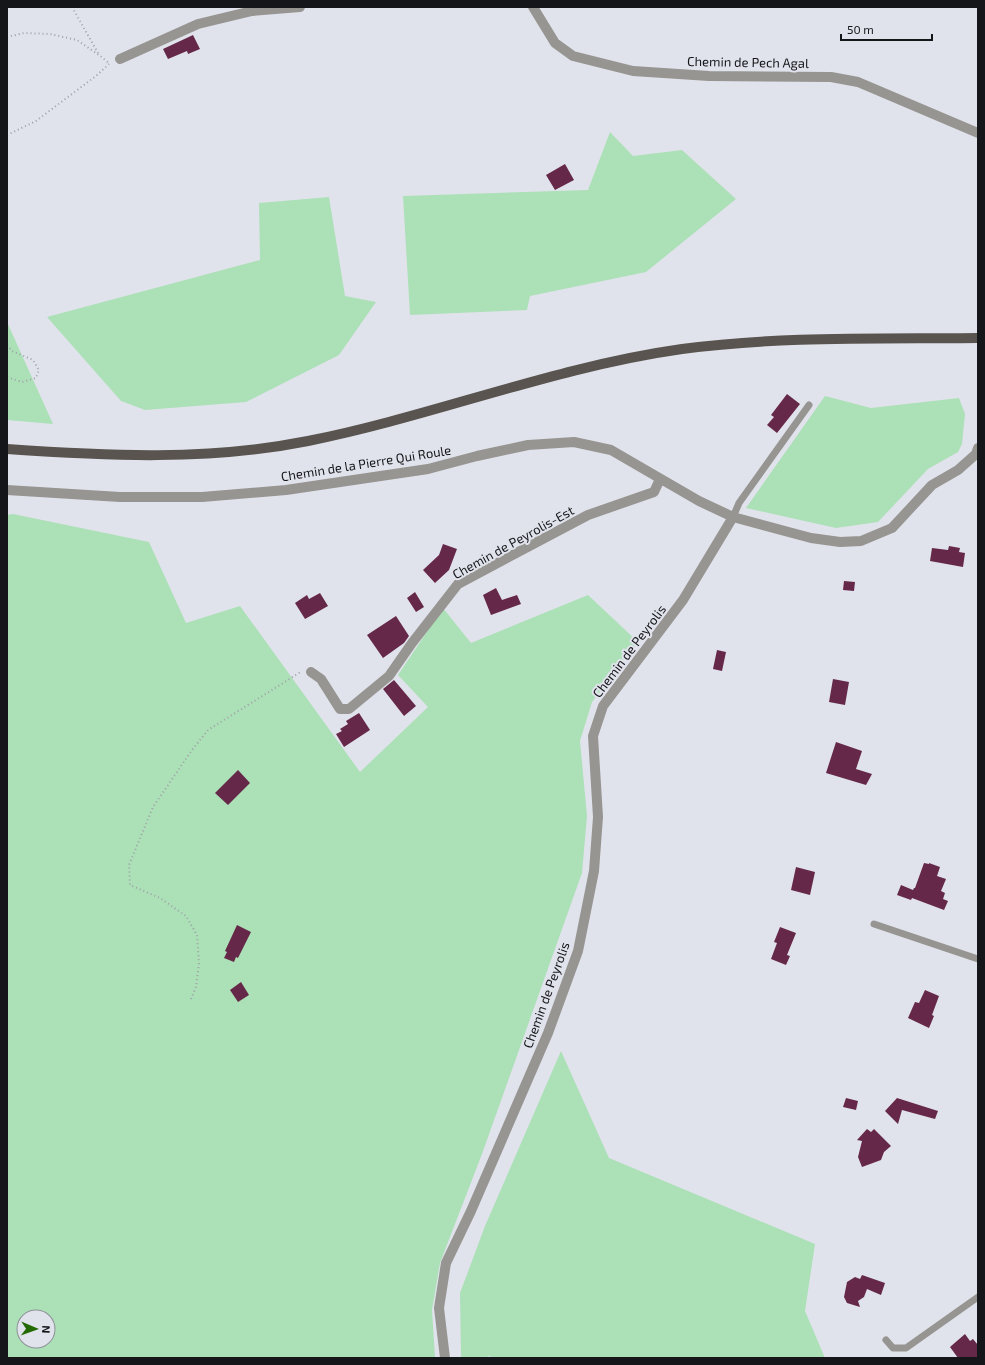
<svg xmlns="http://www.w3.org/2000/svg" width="985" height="1365" viewBox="0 0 985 1365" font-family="'Exo 2',sans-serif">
<rect width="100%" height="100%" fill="#e1e3ec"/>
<path fill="#ace0b7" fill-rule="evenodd" d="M 610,132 L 633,156 L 682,150 L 736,199 L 646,272 L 530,296 L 527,310 L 410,315 L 403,196 L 588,190 Z
M 329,197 L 345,296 L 376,302 L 339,355 L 246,402 L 145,410 L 121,401 L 47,317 L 260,260 L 259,203 Z
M 7,322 L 53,424 L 7,420 Z
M 825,396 L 871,408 L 959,398 L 965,414 L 962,444 L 958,452 L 928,469 L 878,522 L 836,528 L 746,508 Z
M 13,514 L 149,542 L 186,623 L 240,606 L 360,772 L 428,707 L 398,675 L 443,608 L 471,643 L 588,595 L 638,642 L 592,702 L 580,741 L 587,816 L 582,873 L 482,1154 L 440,1263 L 432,1310 L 435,1358 L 7,1358 L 7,515 ZM 24,1317 L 48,1317 L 48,1341 L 24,1341 Z
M 561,1051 L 609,1158 L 815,1244 L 805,1311 L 825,1358 L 491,1358 L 489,1356 L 485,1358 L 461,1358 L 460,1293 L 485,1226 Z"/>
<path fill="#652848" d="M 193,35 L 200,49 L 188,54 L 187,51 L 168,59 L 163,49 Z
M 565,164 L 574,180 L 555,190 L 546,175 Z
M 787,394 L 800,404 L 777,433 L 767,425 L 774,417 L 771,415 Z
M 443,544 L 457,549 L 449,570 L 435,583 L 423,570 L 439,555 Z
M 949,546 L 960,548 L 959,552 L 965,553 L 963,567 L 930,561 L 932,548 L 948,550 Z
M 844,581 L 855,582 L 854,591 L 843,590 Z
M 496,588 L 502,600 L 517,595 L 521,604 L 491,615 L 483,595 Z
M 415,592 L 424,607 L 416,612 L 407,598 Z
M 320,593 L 328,606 L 305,619 L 295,603 L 307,595 L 309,599 Z
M 396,616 L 409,636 L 404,643 L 383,658 L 367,635 Z
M 717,650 L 726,652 L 722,671 L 713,669 Z
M 833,679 L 849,682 L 845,705 L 829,702 Z
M 394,680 L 416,706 L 404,716 L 383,689 Z
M 359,713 L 370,730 L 344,747 L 336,734 L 342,731 L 340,729 L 348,724 L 346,721 Z
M 836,742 L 862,751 L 856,769 L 872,774 L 866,785 L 826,773 Z
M 238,770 L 250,783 L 228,805 L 215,793 Z
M 924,863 L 929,864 L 929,863 L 940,867 L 937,876 L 946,879 L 941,891 L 945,893 L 943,899 L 948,901 L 944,910 L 912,898 L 911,900 L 897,895 L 901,885 L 913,890 L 914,888 L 915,888 Z
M 796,867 L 815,872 L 810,895 L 791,890 Z
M 237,925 L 251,932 L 238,958 L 236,957 L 234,962 L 224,958 L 227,952 L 225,951 Z
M 780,927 L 796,933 L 787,955 L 790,956 L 786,965 L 771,959 L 777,943 L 774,942 Z
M 241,982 L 249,995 L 238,1002 L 230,990 Z
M 925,990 L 939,996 L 932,1015 L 934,1016 L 929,1028 L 908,1018 L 915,1002 L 919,1003 Z
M 846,1098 L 858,1101 L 856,1110 L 843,1107 Z
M 897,1098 L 938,1111 L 935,1119 L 902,1110 L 898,1124 L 885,1111 Z
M 867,1129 L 871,1132 L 874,1129 L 891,1146 L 884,1152 L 881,1160 L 862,1167 L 858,1157 L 862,1141 L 857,1140 Z
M 862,1275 L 885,1283 L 881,1295 L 867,1289 L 864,1297 L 858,1301 L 860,1307 L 847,1303 L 844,1297 L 847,1282 L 855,1277 L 860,1279 Z
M 965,1334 L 970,1341 L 973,1339 L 978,1345 L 978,1358 L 958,1358 L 950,1347 Z"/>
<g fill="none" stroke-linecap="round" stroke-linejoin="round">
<path stroke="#9fa0a7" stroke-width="2" stroke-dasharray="1 3" stroke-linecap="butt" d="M 72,7 L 98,53
M 7,37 L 24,33 L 50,34 L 77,40 L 99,55 L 110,64
M 7,135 L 36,121 L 96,76 L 109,64
M 7,345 L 12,351 L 33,360 L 39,370 L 36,378 L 22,382 L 7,377
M 191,999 L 196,987 L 199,963 L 197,935 L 186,916 L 160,898 L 130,885 L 129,865 L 153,807 L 192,750 L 208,730 L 299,673 L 301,673"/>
<path stroke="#979592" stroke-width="7" d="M 733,517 L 739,503 L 809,405
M 874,924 L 978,959
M 886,1340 L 893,1348 L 906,1348 L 978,1297"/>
<path stroke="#979592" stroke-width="10" d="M 533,7 L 555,43 L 573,56 L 633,71 L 709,76 L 831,77 L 858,82 L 978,133
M 120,59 L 198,24 L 252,11 L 300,7
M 7,490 L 120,497 L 202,497 L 286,490 L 428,469 L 477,456 L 528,445 L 574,442 L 611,450 L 699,501 L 733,517 L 811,538 L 840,542 L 861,541 L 892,528 L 932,485 L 958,470 L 976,454 L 978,448
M 311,672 L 321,679 L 340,709 L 349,709 L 389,676 L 412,643 L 458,584 L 588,515 L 654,492 L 660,479
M 445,1358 L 439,1308 L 446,1263 L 471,1211 L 548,1033 L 578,951 L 594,871 L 598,817 L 593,736 L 603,706 L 683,600 L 733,517"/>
<path stroke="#59544f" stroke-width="10" d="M 7,449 C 107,456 208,461 308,441 C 433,416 554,367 682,349 C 780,336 879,339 978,338"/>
</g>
<g text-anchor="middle" stroke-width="4" stroke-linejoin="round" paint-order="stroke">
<g font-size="13" fill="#151619" stroke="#e1e3ec">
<text transform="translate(748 62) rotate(1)" y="5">Chemin de Pech Agal</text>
<text transform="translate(366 463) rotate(-9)" y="5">Chemin de la Pierre Qui Roule</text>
<text transform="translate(513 542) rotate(-29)" y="5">Chemin de Peyrolis-Est</text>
<text transform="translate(629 651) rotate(-53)" y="5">Chemin de Peyrolis</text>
<text transform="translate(546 995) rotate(-70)" y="5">Chemin de Peyrolis</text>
</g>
</g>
<rect width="985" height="1365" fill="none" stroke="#151619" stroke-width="16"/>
<g transform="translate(36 1329) rotate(92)"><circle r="19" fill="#e1e3ec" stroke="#8f9198"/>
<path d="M0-3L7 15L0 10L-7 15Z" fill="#246a03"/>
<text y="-6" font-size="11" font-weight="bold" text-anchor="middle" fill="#151619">N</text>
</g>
<path d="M841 34v6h91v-6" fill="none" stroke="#151619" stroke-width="2"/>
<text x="847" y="34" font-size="12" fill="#151619" stroke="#e1e3ec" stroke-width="3" paint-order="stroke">50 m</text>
</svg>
